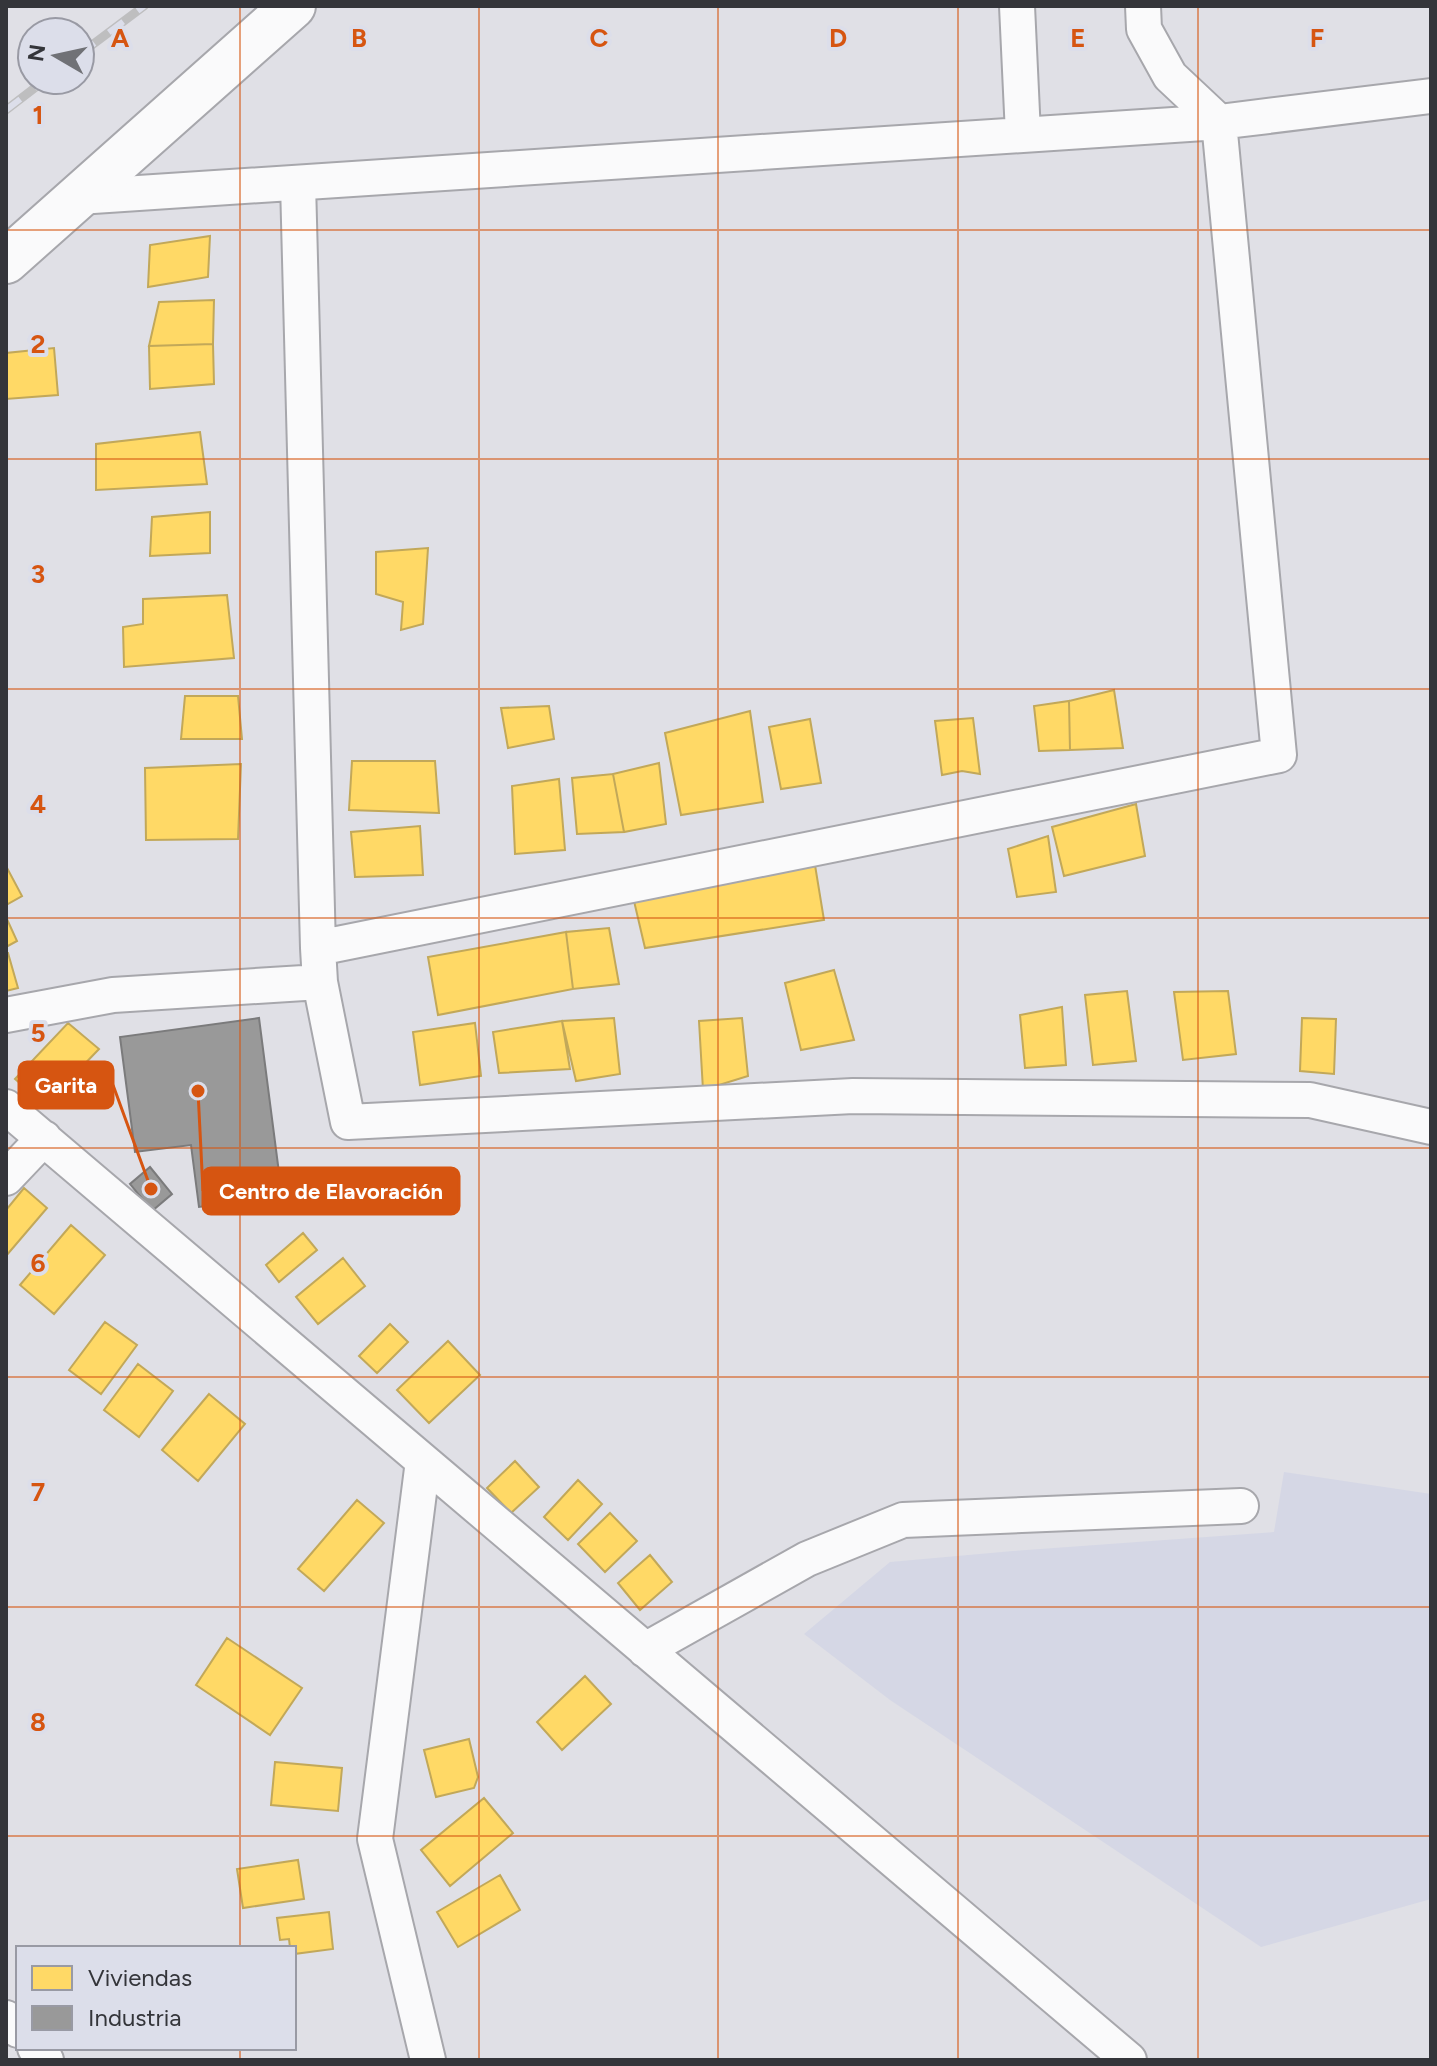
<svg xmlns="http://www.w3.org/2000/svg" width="1437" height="2066" viewBox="0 0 1437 2066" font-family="Figtree,sans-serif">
<rect width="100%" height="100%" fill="#e0e0e6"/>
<path fill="#d5d7e5" d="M 1284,1472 L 1431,1494 L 1431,1899 L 1261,1947 L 890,1700 L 804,1634 L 890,1562 L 1013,1551 L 1274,1532 Z"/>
<path fill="#ffd966" stroke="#c2a859" stroke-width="2" d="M 210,236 L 208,277 L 148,287 L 150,245 Z
M 214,300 L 213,344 L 149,346 L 159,302 Z
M 213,344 L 214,384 L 150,389 L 149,346 Z
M 54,348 L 58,395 L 6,399 L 6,353 Z
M 200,432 L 207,484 L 96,490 L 96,444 Z
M 210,512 L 210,553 L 150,556 L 152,517 Z
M 428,548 L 423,624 L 401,630 L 403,602 L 376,594 L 376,552 Z
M 227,595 L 234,658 L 124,667 L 123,627 L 143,624 L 143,599 Z
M 1114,690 L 1123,748 L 1070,750 L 1069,701 Z
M 185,696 L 238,696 L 242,739 L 181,739 Z
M 1069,701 L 1070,750 L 1039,751 L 1034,706 Z
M 549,706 L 554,739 L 508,748 L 501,708 Z
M 750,711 L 763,802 L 681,815 L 665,733 Z
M 973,718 L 980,774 L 962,771 L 942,775 L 935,721 Z
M 810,719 L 821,783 L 781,789 L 769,727 Z
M 352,761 L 435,761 L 439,813 L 349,810 Z
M 659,763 L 666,824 L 624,832 L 613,774 Z
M 241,764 L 238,839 L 146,840 L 145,768 Z
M 613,774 L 624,832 L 577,834 L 572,778 Z
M 559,779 L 565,850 L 515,854 L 512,786 Z
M 1136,804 L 1145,856 L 1064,876 L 1052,827 Z
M 420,826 L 423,875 L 355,877 L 351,832 Z
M 1048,836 L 1056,892 L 1017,897 L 1008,849 Z
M 814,859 L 824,920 L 645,948 L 634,901 Z
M 6,866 L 22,896 L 6,905 Z
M 6,917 L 17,941 L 6,947 Z
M 609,928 L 619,984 L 573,989 L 566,932 Z
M 566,932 L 573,989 L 438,1015 L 428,957 Z
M 6,953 L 8,953 L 18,988 L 6,991 Z
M 834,970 L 854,1040 L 801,1050 L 785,983 Z
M 1127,991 L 1136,1061 L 1093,1065 L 1085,995 Z
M 1228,991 L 1236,1054 L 1183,1060 L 1174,992 Z
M 1062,1007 L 1066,1065 L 1025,1068 L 1020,1015 Z
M 614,1018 L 620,1074 L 576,1081 L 562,1021 Z
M 742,1018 L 748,1076 L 703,1090 L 699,1021 Z
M 1302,1018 L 1336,1019 L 1334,1074 L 1300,1071 Z
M 562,1021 L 570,1069 L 499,1073 L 493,1032 Z
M 68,1023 L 99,1049 L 45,1105 L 15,1079 Z
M 475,1023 L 481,1076 L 420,1085 L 413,1032 Z
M 24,1188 L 47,1208 L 6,1256 L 6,1210 Z
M 71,1225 L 105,1255 L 54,1314 L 20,1285 Z
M 303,1233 L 317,1250 L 279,1282 L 266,1265 Z
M 343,1258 L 365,1286 L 318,1324 L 296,1297 Z
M 105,1322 L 137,1345 L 101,1394 L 69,1370 Z
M 390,1324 L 408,1342 L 377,1373 L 359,1356 Z
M 448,1341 L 480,1375 L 429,1423 L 397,1390 Z
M 138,1364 L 173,1391 L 139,1437 L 104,1410 Z
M 209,1394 L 245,1424 L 198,1481 L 162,1450 Z
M 515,1461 L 539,1487 L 511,1513 L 487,1488 Z
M 578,1480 L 602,1504 L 568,1540 L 544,1517 Z
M 357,1500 L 384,1523 L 324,1591 L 298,1569 Z
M 610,1513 L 637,1541 L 605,1572 L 578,1544 Z
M 650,1555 L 672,1582 L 640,1610 L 618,1583 Z
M 227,1638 L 302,1688 L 270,1735 L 196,1685 Z
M 585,1676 L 611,1704 L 562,1750 L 537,1722 Z
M 469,1739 L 478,1777 L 474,1788 L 436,1797 L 424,1750 Z
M 275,1762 L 342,1768 L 338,1811 L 271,1805 Z
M 484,1798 L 513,1833 L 450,1886 L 421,1850 Z
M 298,1860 L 304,1899 L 243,1908 L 237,1869 Z
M 500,1875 L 520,1910 L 458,1947 L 437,1912 Z
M 329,1912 L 333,1949 L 294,1954 L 294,1948 L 290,1948 L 289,1939 L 280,1940 L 277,1918 Z"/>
<path fill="#999" stroke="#7b7b7c" stroke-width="2" d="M 259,1018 L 282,1196 L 199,1207 L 191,1145 L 135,1152 L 120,1037 Z
M 150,1167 L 172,1194 L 152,1211 L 130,1184 Z"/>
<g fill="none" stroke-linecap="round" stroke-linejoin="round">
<defs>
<path id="minor" d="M 1017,6 L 1023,134
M 298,183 L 318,948 L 320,982 L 348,1122 L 853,1096 L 1310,1100 L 1431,1127
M 78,197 L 1219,122 L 1431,96
M 318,948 L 1279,755 L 1219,122 L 1170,76 L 1144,29 L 1143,6
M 6,1015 L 113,995 L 320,982
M 6,1107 L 1129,2060
M 6,1178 L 44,1138
M 423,1461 L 375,1839 L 428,2060
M 645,1650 L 807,1559 L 903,1520 L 1241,1506
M 6,2018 L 18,2030
M 35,2048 L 46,2060"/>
<path id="tertiary" d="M 6,261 L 293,6"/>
</defs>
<use href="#minor" stroke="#a7a7ac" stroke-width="38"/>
<use href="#tertiary" stroke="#a7a7ac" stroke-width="48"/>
<use href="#minor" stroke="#fafafb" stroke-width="34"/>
<use href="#tertiary" stroke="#fafafb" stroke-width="44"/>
<defs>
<path id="rail" d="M 80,54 L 144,6
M 6,110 L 45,80"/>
</defs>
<use href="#rail" stroke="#bebebf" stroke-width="9"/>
<use href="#rail" stroke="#dcdeea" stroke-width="6" stroke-dasharray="18" stroke-linecap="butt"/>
</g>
<path fill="none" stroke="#d65511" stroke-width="2" stroke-opacity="0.55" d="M 240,6 L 240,1948M 479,6 L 479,2060M 718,6 L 718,2060M 958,6 L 958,2060M 1198,6 L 1198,2060M 6,230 L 1431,230M 6,459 L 1431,459M 6,689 L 1431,689M 6,918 L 1431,918M 6,1148 L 1431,1148M 6,1377 L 1431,1377M 6,1607 L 1431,1607M 6,1836 L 1431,1836M 240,2048 L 240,2060"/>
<g font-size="26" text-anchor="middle" font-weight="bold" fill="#d65511" stroke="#dcdeea" stroke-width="8" stroke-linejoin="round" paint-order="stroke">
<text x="120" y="47">A</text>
<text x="359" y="47">B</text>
<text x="599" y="47">C</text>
<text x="838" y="47">D</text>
<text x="1078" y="47">E</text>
<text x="1317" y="47">F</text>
<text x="38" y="124">1</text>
<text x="38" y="353">2</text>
<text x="38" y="583">3</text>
<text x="38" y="813">4</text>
<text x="38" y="1042">5</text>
<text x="38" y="1272">6</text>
<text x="38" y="1501">7</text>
<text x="38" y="1731">8</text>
</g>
<path fill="none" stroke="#d65511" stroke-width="3" d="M151 1189L113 1085M198 1091L203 1191"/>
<g fill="#d65511" stroke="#dcdeea" stroke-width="3">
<circle cx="151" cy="1189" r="8"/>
<circle cx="198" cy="1091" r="8"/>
</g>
<g fill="#d65511" stroke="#d65511" stroke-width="3">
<rect x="19" y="1062" width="94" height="46" rx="8"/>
<rect x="203" y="1168" width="256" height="46" rx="8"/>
</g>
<g font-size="22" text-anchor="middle" font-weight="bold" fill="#fff">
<text x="66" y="1093">Garita</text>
<text x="331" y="1199">Centro de Elavoración</text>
</g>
<rect width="1437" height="2066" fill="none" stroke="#34353a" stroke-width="16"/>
<rect x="16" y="1946" width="280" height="104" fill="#dcdeea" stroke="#999aa4" stroke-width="2"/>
<rect x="32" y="1966" width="40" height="24" fill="#ffd966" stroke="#999aa4" stroke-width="2"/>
<text x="88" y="1986" font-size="24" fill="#34353a">Viviendas</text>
<rect x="32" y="2006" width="40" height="24" fill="#999999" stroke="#999aa4" stroke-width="2"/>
<text x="88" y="2026" font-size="24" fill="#34353a">Industria</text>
<g transform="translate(56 56) rotate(279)"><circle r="38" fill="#dcdeea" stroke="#999aa4" stroke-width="2"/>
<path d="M0-6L14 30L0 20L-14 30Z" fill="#707176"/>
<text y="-12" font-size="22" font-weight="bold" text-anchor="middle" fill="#34353a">N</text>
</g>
</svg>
